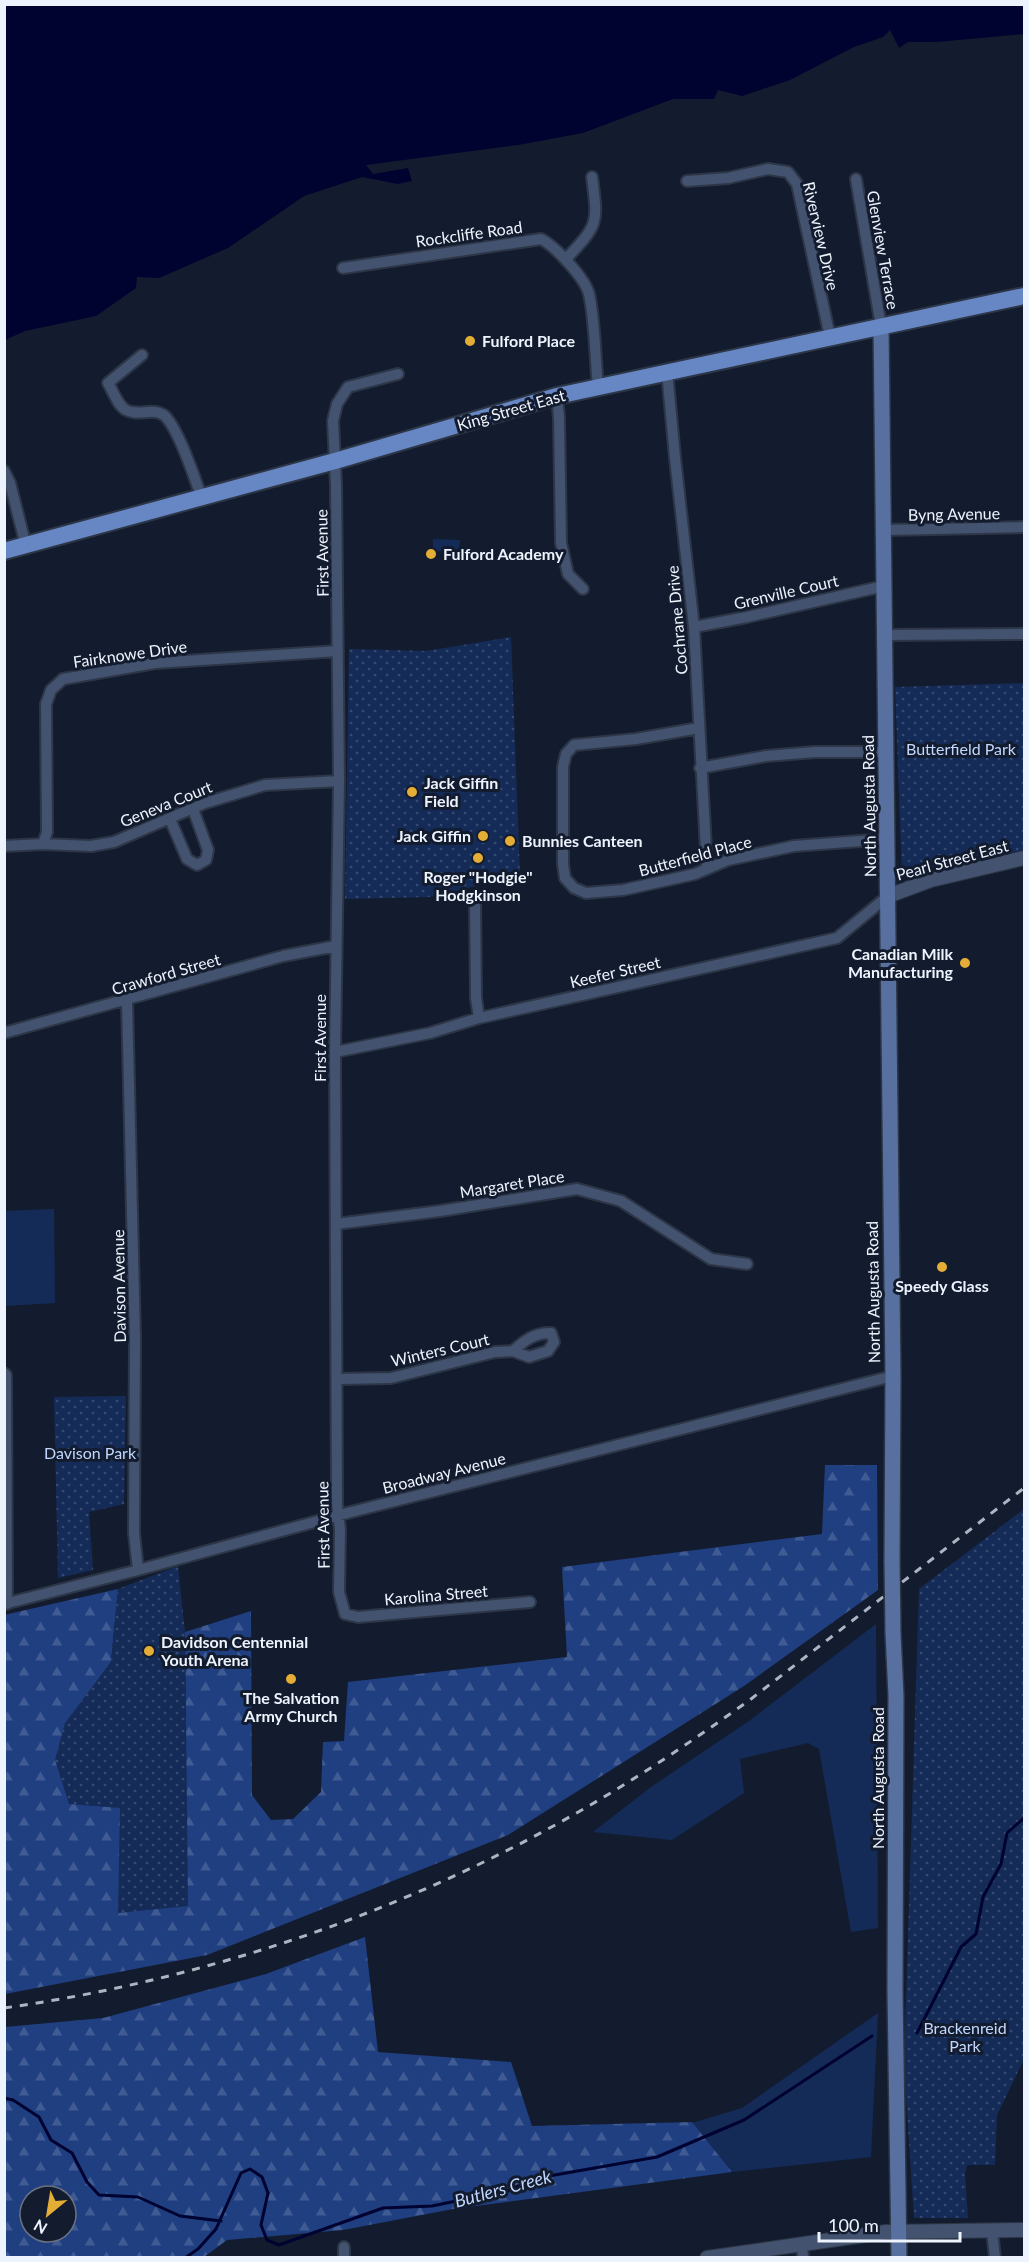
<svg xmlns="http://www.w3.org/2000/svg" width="1029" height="2262" viewBox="0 0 1029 2262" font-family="Lato,sans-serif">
<defs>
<pattern id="forest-firs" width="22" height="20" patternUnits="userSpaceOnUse" patternTransform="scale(1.5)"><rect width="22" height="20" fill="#1f3f81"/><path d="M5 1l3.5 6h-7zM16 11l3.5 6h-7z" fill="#405b94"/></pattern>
<pattern id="park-dots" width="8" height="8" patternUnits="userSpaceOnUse" patternTransform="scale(1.5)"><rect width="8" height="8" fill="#142b58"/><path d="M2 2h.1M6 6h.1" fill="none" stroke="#364a71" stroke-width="1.8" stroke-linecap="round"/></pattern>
</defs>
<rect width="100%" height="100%" fill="#131c2e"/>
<path fill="#142b58" d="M 433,539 L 460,540 L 459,551 L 433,551 Z
M 54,1209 L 55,1303 L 5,1306 L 5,1211 Z
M 876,1624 L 878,1928 L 851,1932 L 819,1749 L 808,1743 L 740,1759 L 744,1793 L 672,1840 L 593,1832 L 651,1787 L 749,1721 Z
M 878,2013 L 871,2157 L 732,2172 L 692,2123 L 742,2108 Z"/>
<path fill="url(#forest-firs)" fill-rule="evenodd" d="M 825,1465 L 877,1465 L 878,1590 L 744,1686 L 508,1835 L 207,1955 L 5,1994 L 4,1615 L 118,1589 L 111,1662 L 90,1691 L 120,1807 L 187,1906 L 185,1632 L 251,1611 L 252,1795 L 271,1820 L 293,1819 L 321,1792 L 323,1742 L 344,1741 L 348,1682 L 567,1657 L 562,1567 L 822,1534 Z
M 365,1937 L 378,2052 L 511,2062 L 532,2126 L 692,2122 L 732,2172 L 453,2209 L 343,2230 L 227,2240 L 204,2257 L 5,2257 L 5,2027 L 103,2018 L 266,1974 ZM 30,2196 L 66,2196 L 66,2232 L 30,2232 Z"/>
<path fill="url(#park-dots)" d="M 511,637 L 520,876 L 429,897 L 345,899 L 349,649 L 426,651 Z
M 1024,683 L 1024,850 L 902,876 L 895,687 Z
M 126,1396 L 124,1504 L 89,1512 L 93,1570 L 58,1578 L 54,1397 Z
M 1024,1509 L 1024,2059 L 997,2115 L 995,2165 L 967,2165 L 965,2175 L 968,2218 L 914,2218 L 904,2065 L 919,1589 Z
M 178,1566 L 185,1632 L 188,1906 L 118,1913 L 120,1808 L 69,1804 L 55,1760 L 65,1723 L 111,1662 L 118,1589 Z"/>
<path fill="#000230" d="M 1024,4 L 1024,34 L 937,42 L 908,42 L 899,48 L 890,30 L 883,37 L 854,47 L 790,80 L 742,96 L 718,90 L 714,99 L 673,99 L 583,133 L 518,145 L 366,165 L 373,174 L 408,168 L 412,181 L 398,184 L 362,177 L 304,196 L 228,248 L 159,278 L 137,277 L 136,288 L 96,316 L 25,331 L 5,340 L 5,5 Z"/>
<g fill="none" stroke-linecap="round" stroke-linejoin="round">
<path stroke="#000230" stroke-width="3" d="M 917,2033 L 961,1947 L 976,1934 L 983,1897 L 1001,1864 L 1007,1833 L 1024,1818
M 4,2098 L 13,2100 L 39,2117 L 51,2140 L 72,2153 L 87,2182 L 99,2195 L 138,2197 L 180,2216 L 221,2221
M 185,2258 L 198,2249 L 216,2229 L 241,2173 L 250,2169 L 262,2177 L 268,2193 L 261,2225 L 267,2240 L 279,2245 L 383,2208 L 432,2206 L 510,2190 L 532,2179 L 657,2157 L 744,2120 L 872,2036"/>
<defs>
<path id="minor" d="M 856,179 L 881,326
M 687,181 L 728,178 L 768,169 L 788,172 L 797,184 L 830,337
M 566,259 C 599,224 598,224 592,177
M 343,268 L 541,239 C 555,246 585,278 589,294 C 595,320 595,358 598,386
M 142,355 L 108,383 C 113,391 118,406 126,410 C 138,417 156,406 166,417 C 180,433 194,477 202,498
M 667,371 L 675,458 L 694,627 L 707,868
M 398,374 L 348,387 L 337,404 L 333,421 L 336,484 L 339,781 L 335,1052 L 337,1504 L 340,1529 L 339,1592 L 345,1614 L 358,1617 L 530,1602
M 557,396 L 559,418 L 561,543 L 568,574 L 583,589
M 4,471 L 10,483 L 26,546
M 884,530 L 1024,527
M 694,627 L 747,617 L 884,586
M 885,635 L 1024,634
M 699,728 L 636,739 L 574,745 L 566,754 L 563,767 L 563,864 L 565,878 L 574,888 L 586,893 L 623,890 L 695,874 L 728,860 L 794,846 L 887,839
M 700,768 L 766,756 L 815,752 L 887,752
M 170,819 L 187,859 L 197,865 L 206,860 L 208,850 L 193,809
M 43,844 L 47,832 L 46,704 L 51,690 L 63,679 L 155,663 L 338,651
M 4,846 L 43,844 L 91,846 L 114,842 L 205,803 L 265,785 L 339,781
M 475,899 L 476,998 L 479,1018
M 127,1001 L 135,1339 L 134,1533 L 138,1570
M 4,1033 L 283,956 L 336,946
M 335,1052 L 430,1033 L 479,1018 L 837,938 L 888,896
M 336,1224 L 440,1211 L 577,1189 L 621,1201 L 711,1259 L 747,1264
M 4,1373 L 6,1375 L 7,1604
M 338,1379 L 391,1378 L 495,1352 L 513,1351 L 529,1357 L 548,1351 L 554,1342 L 551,1333 C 534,1333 525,1340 513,1351
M 4,1604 L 138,1570 L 351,1512 L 893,1376
M 992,2230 L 995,2258
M 802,2244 L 803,2258
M 344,2247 L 344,2258"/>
<path id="tertiary" d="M 888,896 L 931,880 L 1024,858
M 707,2258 L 886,2232 L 1024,2230"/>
<path id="secondary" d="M 881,326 L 893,1376 L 892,1561
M 893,1633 L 896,1696 L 895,1991 L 899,2258"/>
<path id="primary" d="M 4,551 L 335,461 L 557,396 L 1024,296"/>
</defs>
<use href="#minor" stroke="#2d3647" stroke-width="14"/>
<use href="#tertiary" stroke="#2d3647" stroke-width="16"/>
<use href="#secondary" stroke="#2d3647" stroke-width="18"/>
<use href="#primary" stroke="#2d3647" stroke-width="20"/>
<use href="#minor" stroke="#42526f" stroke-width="10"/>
<use href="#tertiary" stroke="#42526f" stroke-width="14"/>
<use href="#secondary" stroke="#57709f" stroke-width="15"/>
<use href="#primary" stroke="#6687c4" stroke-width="16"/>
<path stroke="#aeb5c2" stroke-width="3" stroke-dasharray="8 8" stroke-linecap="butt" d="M 4,2008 C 203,1980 399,1914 573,1815 C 635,1780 694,1740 751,1699 L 1024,1488"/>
<defs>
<path id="secondary-bridge" d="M 892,1561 L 893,1633"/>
</defs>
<use href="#secondary-bridge" stroke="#2d3647" stroke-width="18" stroke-linecap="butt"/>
<use href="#secondary-bridge" stroke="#57709f" stroke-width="15"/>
</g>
<g fill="#e4ad35" stroke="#131c2e" stroke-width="2">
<circle cx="470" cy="341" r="6"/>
<circle cx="431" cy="554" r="6"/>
<circle cx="412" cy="792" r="6"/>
<circle cx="483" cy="836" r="6"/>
<circle cx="510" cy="841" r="6"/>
<circle cx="478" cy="858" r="6"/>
<circle cx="965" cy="963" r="6"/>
<circle cx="942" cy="1267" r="6"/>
<circle cx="149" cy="1651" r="6"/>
<circle cx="291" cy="1679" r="6"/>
</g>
<g text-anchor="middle" stroke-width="6" stroke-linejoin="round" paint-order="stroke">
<g font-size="16" fill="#eef4fe" stroke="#131c2e">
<text transform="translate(469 234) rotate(-8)" y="6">Rockcliffe Road</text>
<text transform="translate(821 236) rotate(77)" y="6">Riverview Drive</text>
<text transform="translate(883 250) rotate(80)" y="6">Glenview Terrace</text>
<text transform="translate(511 410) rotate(-16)" y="6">King Street East</text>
<text transform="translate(954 514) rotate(-1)" y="6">Byng Avenue</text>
<text transform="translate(322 553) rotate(-91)" y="6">First Avenue</text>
<text transform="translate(786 592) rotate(-13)" y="6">Grenville Court</text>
<text transform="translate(677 620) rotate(-95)" y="6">Cochrane Drive</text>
<text transform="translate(130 654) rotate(-8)" y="6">Fairknowe Drive</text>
<text transform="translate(166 804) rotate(-22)" y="6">Geneva Court</text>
<text transform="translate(869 806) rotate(-91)" y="6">North Augusta Road</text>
<text transform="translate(695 856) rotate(-15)" y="6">Butterfield Place</text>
<text transform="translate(952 860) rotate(-15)" y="6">Pearl Street East</text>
<text transform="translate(615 972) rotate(-13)" y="6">Keefer Street</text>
<text transform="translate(166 974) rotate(-16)" y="6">Crawford Street</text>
<text transform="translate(320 1038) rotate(-90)" y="6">First Avenue</text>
<text transform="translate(512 1184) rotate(-9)" y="6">Margaret Place</text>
<text transform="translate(119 1286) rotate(-91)" y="6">Davison Avenue</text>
<text transform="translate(873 1292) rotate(-91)" y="6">North Augusta Road</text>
<text transform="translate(440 1350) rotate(-13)" y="6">Winters Court</text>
<text transform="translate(444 1473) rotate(-14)" y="6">Broadway Avenue</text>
<text transform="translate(323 1525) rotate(-91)" y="6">First Avenue</text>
<text transform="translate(436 1595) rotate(-5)" y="6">Karolina Street</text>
<text transform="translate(878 1778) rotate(-90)" y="6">North Augusta Road</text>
</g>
<g font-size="16" font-weight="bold" fill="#eef4fe" stroke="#131c2e" text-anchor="start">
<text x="482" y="347">Fulford Place</text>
<text x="443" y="560">Fulford Academy</text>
<text x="424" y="789">Jack Giffin<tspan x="424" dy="18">Field</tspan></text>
<text x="471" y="842" text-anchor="end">Jack Giffin</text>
<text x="522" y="847">Bunnies Canteen</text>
<text x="478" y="883" text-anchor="middle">Roger "Hodgie"<tspan x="478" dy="18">Hodgkinson</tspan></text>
<text x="953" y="960" text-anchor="end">Canadian Milk<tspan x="953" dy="18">Manufacturing</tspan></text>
<text x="942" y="1292" text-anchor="middle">Speedy Glass</text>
<text x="161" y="1648">Davidson Centennial<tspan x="161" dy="18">Youth Arena</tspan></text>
<text x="291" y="1704" text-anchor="middle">The Salvation<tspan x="291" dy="18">Army Church</tspan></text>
</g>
<g font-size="16" fill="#c1d7fe" stroke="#131c2e">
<text x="961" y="755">Butterfield Park</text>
<text x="90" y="1459">Davison Park</text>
<text x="965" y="2034">Brackenreid<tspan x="965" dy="18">Park</tspan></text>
</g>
<g font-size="18" font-style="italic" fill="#c1d6fd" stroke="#131c2e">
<text transform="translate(503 2189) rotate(-15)" y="6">Butlers Creek</text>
</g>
</g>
<rect width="1029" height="2262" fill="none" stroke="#eef4fe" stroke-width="12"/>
<g transform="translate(48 2214) rotate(210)"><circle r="28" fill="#131c2e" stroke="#6b7281" stroke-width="1.5"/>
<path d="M0-4.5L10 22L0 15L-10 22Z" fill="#e4ad35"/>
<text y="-9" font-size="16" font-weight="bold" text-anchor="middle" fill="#eef4fe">N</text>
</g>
<path d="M819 2232v9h141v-9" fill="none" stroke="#eef4fe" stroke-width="3"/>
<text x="828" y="2232" font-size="18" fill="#eef4fe" stroke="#131c2e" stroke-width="4.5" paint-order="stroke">100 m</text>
</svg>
